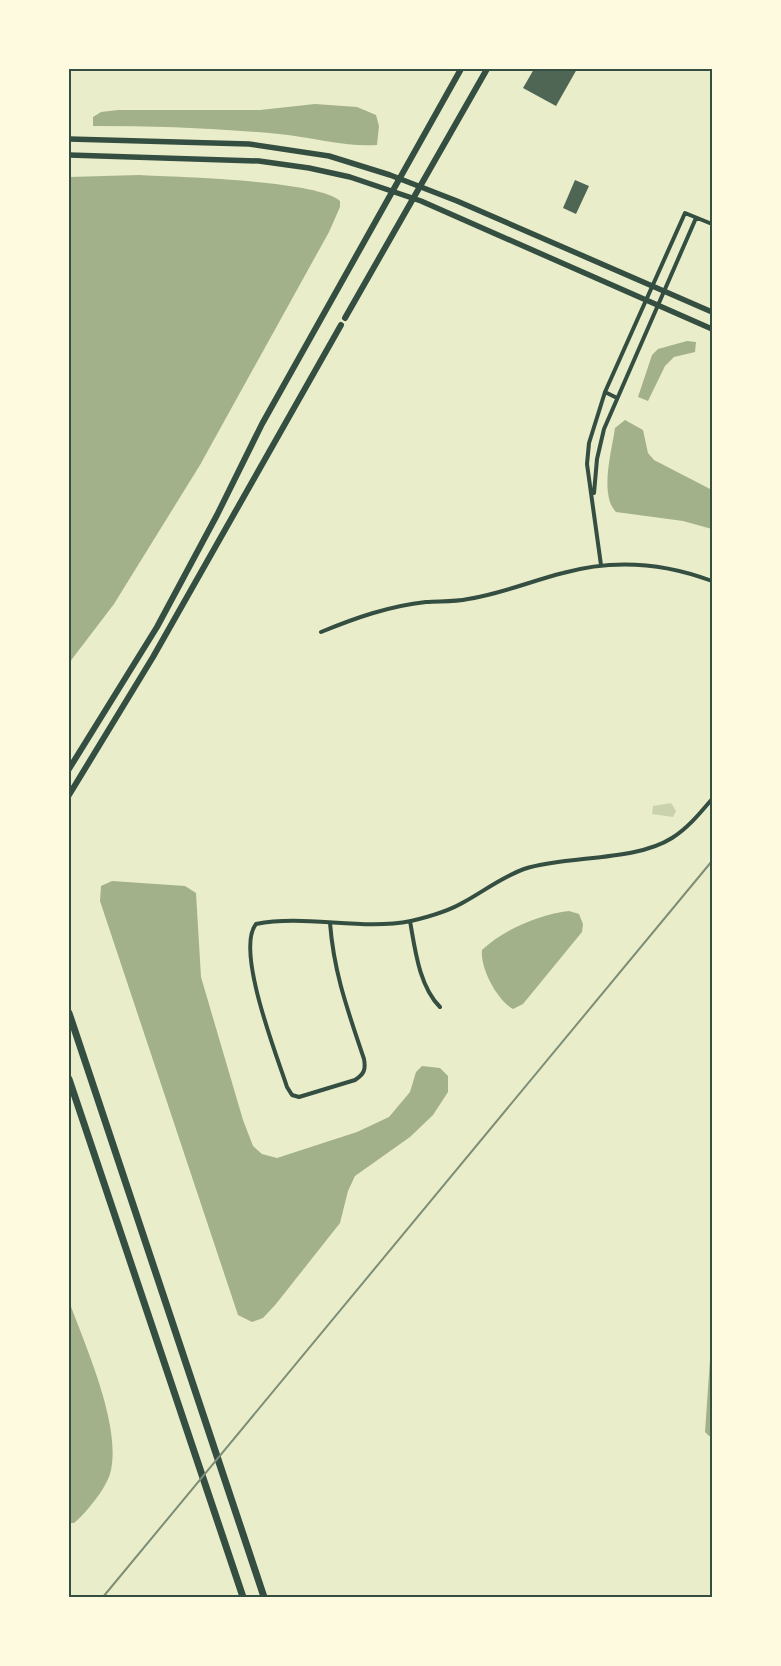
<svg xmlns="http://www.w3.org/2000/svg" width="781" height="1666" viewBox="0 0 781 1666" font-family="'Work Sans',sans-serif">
<rect width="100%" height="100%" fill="#e9edc9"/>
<path fill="#cad2ad" d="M 671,803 L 676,811 L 673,817 L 652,814 L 653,806 Z"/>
<path fill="#a3b18a" d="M 315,104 L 357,107 L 376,115 L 379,126 L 377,145 C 345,147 311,137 279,134 C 217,128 155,126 93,126 L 93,117 L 101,112 L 118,110 L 260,110 Z
M 139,175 C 175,177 318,180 340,201 L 340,207 L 329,232 L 200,465 L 114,604 L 69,663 L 69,177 Z
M 687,341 L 696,342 L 695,352 L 674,357 L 665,366 L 648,401 L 638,397 L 652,355 L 658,349 Z
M 625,420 L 643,430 L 648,453 L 654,460 L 712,490 L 712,529 L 683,521 L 616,512 C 599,495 612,450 615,428 Z
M 112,881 L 185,886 L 196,893 L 201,977 L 243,1120 L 253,1146 L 262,1154 L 277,1158 L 357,1132 L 389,1117 L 410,1092 L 416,1072 L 422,1066 L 440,1068 L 448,1076 L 448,1092 L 433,1115 L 410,1137 L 355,1176 L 348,1191 L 340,1223 L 276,1304 L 263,1318 L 252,1322 L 238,1315 L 100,901 L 101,886 Z
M 569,911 L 579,914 L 583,924 L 582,932 L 523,1004 L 513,1009 C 497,1000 480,968 482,950 C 503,930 540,914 569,911 Z
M 69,1301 C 85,1346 123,1428 110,1474 C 105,1490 86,1513 74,1523 L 69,1523 Z
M 712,1330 L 712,1436 L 709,1436 L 705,1432 Z"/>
<path fill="#4f6655" d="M 534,69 L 577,69 L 556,106 L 523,88 Z
M 575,180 L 589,186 L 576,214 L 563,208 Z"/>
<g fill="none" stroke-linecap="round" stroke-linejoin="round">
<path stroke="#344e41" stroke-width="4" d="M 605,392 L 617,398
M 594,493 L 597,459 L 604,429 L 696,218
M 601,565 L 587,464 L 589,443 L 605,392 L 685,213 L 712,224
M 321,632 C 355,618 389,606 426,602 C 440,601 454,602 468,599 C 501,594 531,581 563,573 C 613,559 664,563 712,581
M 410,921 C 415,949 419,986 440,1007
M 330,923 C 334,974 348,1011 364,1059 C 366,1070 364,1074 355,1080 L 299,1097 L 292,1095 L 287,1087 C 277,1056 235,950 256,924 C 305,914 361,931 411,921 C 428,917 449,911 464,902 C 484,891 502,877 524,869 C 568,855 634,862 672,838 C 688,828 700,813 712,799"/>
<path stroke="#344e41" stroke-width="5.5" d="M 69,139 L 249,144 L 329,156 L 390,175 L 457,201 L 712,312
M 69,155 L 259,161 L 309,168 L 350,177 L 421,201 L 712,329"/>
<path stroke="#344e41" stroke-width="6" d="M 345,318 L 487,69
M 69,769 L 157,627 L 217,515 L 262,424 L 461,69
M 69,795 L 153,657 L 341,325"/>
<path stroke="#344e41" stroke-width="7" d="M 69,1013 L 264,1597
M 69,1079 L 243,1597"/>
<path stroke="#7c8e77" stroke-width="2" d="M 103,1597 L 712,861"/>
</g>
<rect width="781" height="1666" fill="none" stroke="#fefae0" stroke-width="140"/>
<rect x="70" y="70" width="641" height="1526" fill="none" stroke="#344e41" stroke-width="2"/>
</svg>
